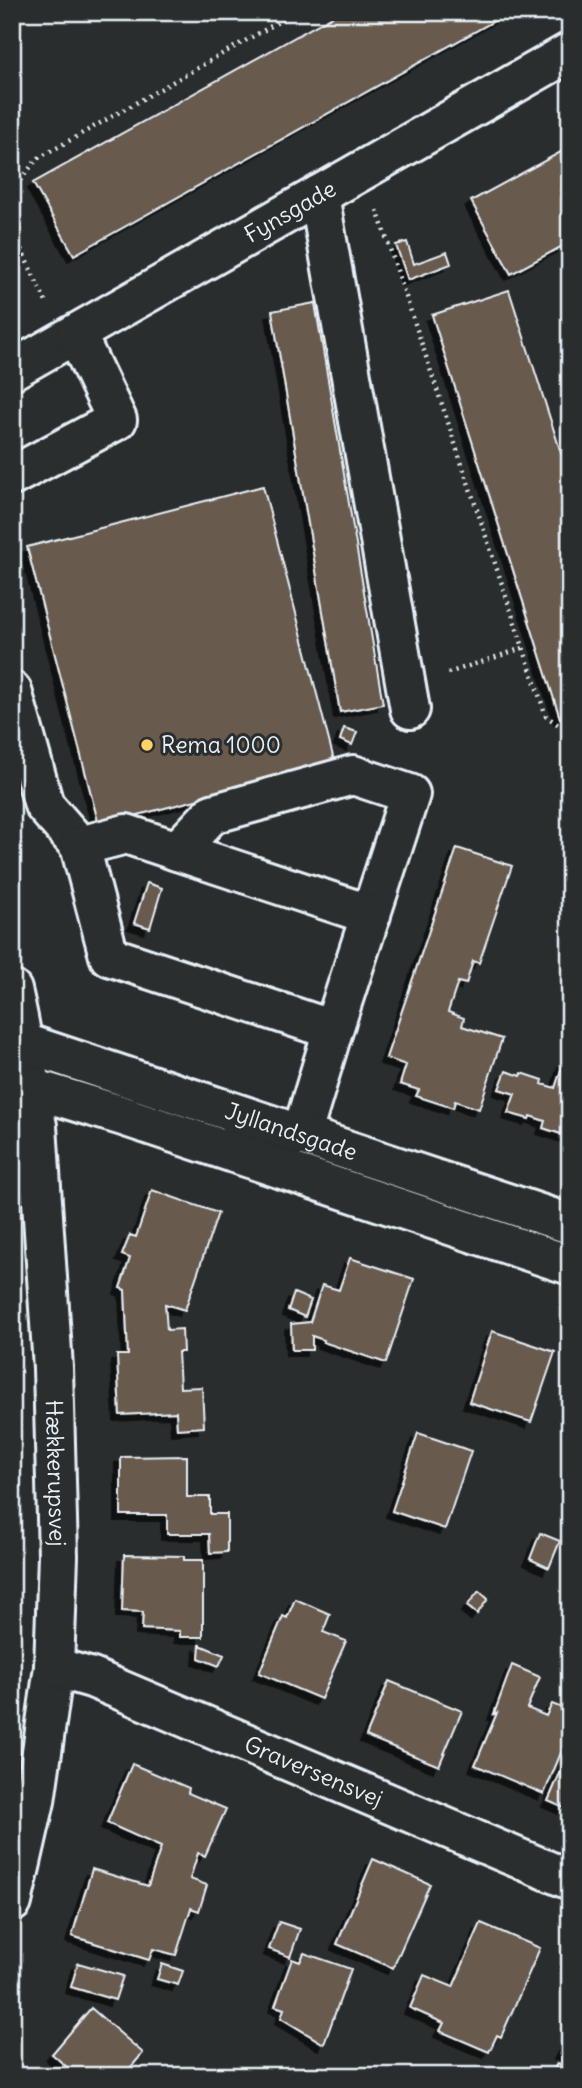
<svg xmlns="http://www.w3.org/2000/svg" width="582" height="2088" viewBox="0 0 582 2088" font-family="Delius,sans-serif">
<defs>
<filter id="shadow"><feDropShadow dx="-6" dy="6" stdDeviation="0" flood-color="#0009"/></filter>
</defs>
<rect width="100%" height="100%" fill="#2a2d2e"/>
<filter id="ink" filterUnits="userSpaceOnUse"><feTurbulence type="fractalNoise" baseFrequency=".0143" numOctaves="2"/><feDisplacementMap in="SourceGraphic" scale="14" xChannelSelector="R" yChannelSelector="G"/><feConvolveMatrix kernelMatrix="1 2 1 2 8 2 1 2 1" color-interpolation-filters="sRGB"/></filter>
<g filter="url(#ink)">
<path fill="#675a4e" stroke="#e8f1f8" stroke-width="2" filter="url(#shadow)" d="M 340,12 L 510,12 L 74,255 L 33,183 Z
M 570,147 L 570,242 L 511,274 L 471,201 Z
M 407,242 L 414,264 L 447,252 L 451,264 L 408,280 L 396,245 Z
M 509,290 L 570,481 L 570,715 L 560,718 L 432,315 Z
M 315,303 L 383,704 L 340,712 L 272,311 Z
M 263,486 L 335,764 L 99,825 L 27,547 Z
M 344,728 L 357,732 L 352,745 L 340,740 Z
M 457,848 L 512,866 L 479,963 L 473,961 L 466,984 L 458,982 L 448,1012 L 464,1018 L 462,1026 L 502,1039 L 479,1109 L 455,1101 L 453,1108 L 416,1096 L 419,1090 L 400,1084 L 406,1065 L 386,1058 Z
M 147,883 L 162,888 L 150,928 L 134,923 Z
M 564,1061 L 570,1063 L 570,1137 L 543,1128 L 545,1121 L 530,1116 L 529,1119 L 508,1113 L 515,1094 L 499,1089 L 506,1071 L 521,1076 L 522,1073 L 543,1080 L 542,1084 L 555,1088 Z
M 152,1190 L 218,1213 L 185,1310 L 165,1304 L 167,1330 L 182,1329 L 183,1352 L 178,1352 L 180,1388 L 202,1387 L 204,1427 L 177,1429 L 176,1412 L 120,1415 L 117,1355 L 128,1355 L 125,1290 L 120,1288 L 130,1258 L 122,1255 L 130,1235 L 136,1237 Z
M 350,1258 L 414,1279 L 386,1363 L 323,1342 L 324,1340 L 312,1336 L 312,1350 L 292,1350 L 291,1324 L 310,1322 L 322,1285 L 339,1290 Z
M 294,1293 L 311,1300 L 305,1317 L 288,1310 Z
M 492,1331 L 555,1352 L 531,1422 L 469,1402 Z
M 418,1433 L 471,1451 L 445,1529 L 392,1511 Z
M 187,1456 L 187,1497 L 210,1497 L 210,1514 L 227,1514 L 227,1552 L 210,1553 L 209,1534 L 167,1534 L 167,1515 L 121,1515 L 121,1457 Z
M 540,1533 L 560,1541 L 549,1568 L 530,1559 Z
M 124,1555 L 184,1556 L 184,1560 L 203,1560 L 203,1637 L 180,1637 L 180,1631 L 142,1629 L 143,1612 L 122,1611 Z
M 479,1591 L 488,1599 L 477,1614 L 467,1606 Z
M 295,1599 L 330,1614 L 323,1632 L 346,1641 L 321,1699 L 259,1673 L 283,1616 L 287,1618 Z
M 200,1645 L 224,1655 L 219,1666 L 199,1658 Z
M 512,1665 L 540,1677 L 527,1708 L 546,1716 L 552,1704 L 570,1711 L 570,1724 L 566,1735 L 568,1736 L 544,1794 L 475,1765 L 497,1713 L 494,1714 Z
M 389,1681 L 462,1711 L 439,1766 L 366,1736 Z
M 570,1750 L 570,1810 L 569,1810 L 548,1801 Z
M 132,1764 L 189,1788 L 188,1793 L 226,1809 L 205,1856 L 198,1853 L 190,1879 L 207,1885 L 199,1911 L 191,1908 L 176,1955 L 153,1949 L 149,1960 L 72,1936 L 92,1869 L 148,1886 L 161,1847 L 107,1823 Z
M 373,1859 L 430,1884 L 393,1968 L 337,1944 Z
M 279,1922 L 300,1929 L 290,1957 L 269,1949 Z
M 481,1923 L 540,1948 L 501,2037 L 497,2035 L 489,2052 L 440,2031 L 444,2023 L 410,2008 L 424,1975 L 453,1987 Z
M 304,1953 L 351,1969 L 324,2044 L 281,2018 L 284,2009 L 275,2006 L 292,1959 L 300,1962 Z
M 78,1963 L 123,1976 L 115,2000 L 71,1987 Z
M 162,1964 L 183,1971 L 178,1985 L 157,1979 Z
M 91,2008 L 143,2053 L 126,2073 L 129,2076 L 77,2076 L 52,2054 Z
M 570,2044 L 570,2076 L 551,2076 L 557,2063 L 561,2065 L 565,2056 L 560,2054 L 564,2046 L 568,2048 Z"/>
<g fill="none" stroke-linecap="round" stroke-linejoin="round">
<defs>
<g id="minor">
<path d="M 319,195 L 410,709"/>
<path id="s1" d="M 12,370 L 570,52"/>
<path d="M 12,476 L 117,420 L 76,334"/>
<path d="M 12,691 L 44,805 L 80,846"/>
<path d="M 177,851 L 212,814 L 353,775 L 410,794 L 333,1030 L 301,1136 L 221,1148"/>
<path id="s2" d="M 12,990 C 23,1035 28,1080 37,1126 L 53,1368 L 58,1556 L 54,1667 L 35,1801 L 12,1902"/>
<path d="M 333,1030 L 109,956 L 80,846 L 126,834 L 371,915"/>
<path id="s3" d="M 12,1039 L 570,1224"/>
<path d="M 12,1082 L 120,1115 L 570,1265"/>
<path id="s4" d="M 54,1667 L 92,1678 L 570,1880"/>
</g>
</defs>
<use href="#minor" stroke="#e8f1f8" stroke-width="44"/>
<path stroke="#e8f1f8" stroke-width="4.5" stroke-dasharray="2 5" stroke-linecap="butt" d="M 12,191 L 37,159 L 296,12
M 377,210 L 546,716 L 570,733
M 12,230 L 46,302
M 448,673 L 523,648"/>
<use href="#minor" stroke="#2a2d2e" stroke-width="38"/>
</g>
</g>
<circle fill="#ffd166" stroke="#2a2d2e" stroke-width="2.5" cx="147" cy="745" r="7"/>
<g text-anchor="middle" stroke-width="6" stroke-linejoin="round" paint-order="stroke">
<g font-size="23" fill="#e8f1f8" stroke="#2a2d2e">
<text dy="8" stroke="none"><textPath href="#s1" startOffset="320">Fynsgade</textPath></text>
<text dy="8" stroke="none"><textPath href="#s3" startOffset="294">Jyllandsgade</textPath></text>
<text dy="8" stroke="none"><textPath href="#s2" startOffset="486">Hækkerupsvej</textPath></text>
<text dy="8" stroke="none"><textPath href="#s4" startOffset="280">Graversensvej</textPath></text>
</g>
<g font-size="23" fill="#e8f1f8" stroke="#2a2d2e" text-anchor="start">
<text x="161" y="753">Rema 1000</text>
</g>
</g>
<rect width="582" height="2088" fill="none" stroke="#2a2d2e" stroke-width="42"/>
<rect x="21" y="21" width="540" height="2046" fill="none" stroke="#e8f1f8" stroke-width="2.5" filter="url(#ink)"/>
</svg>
